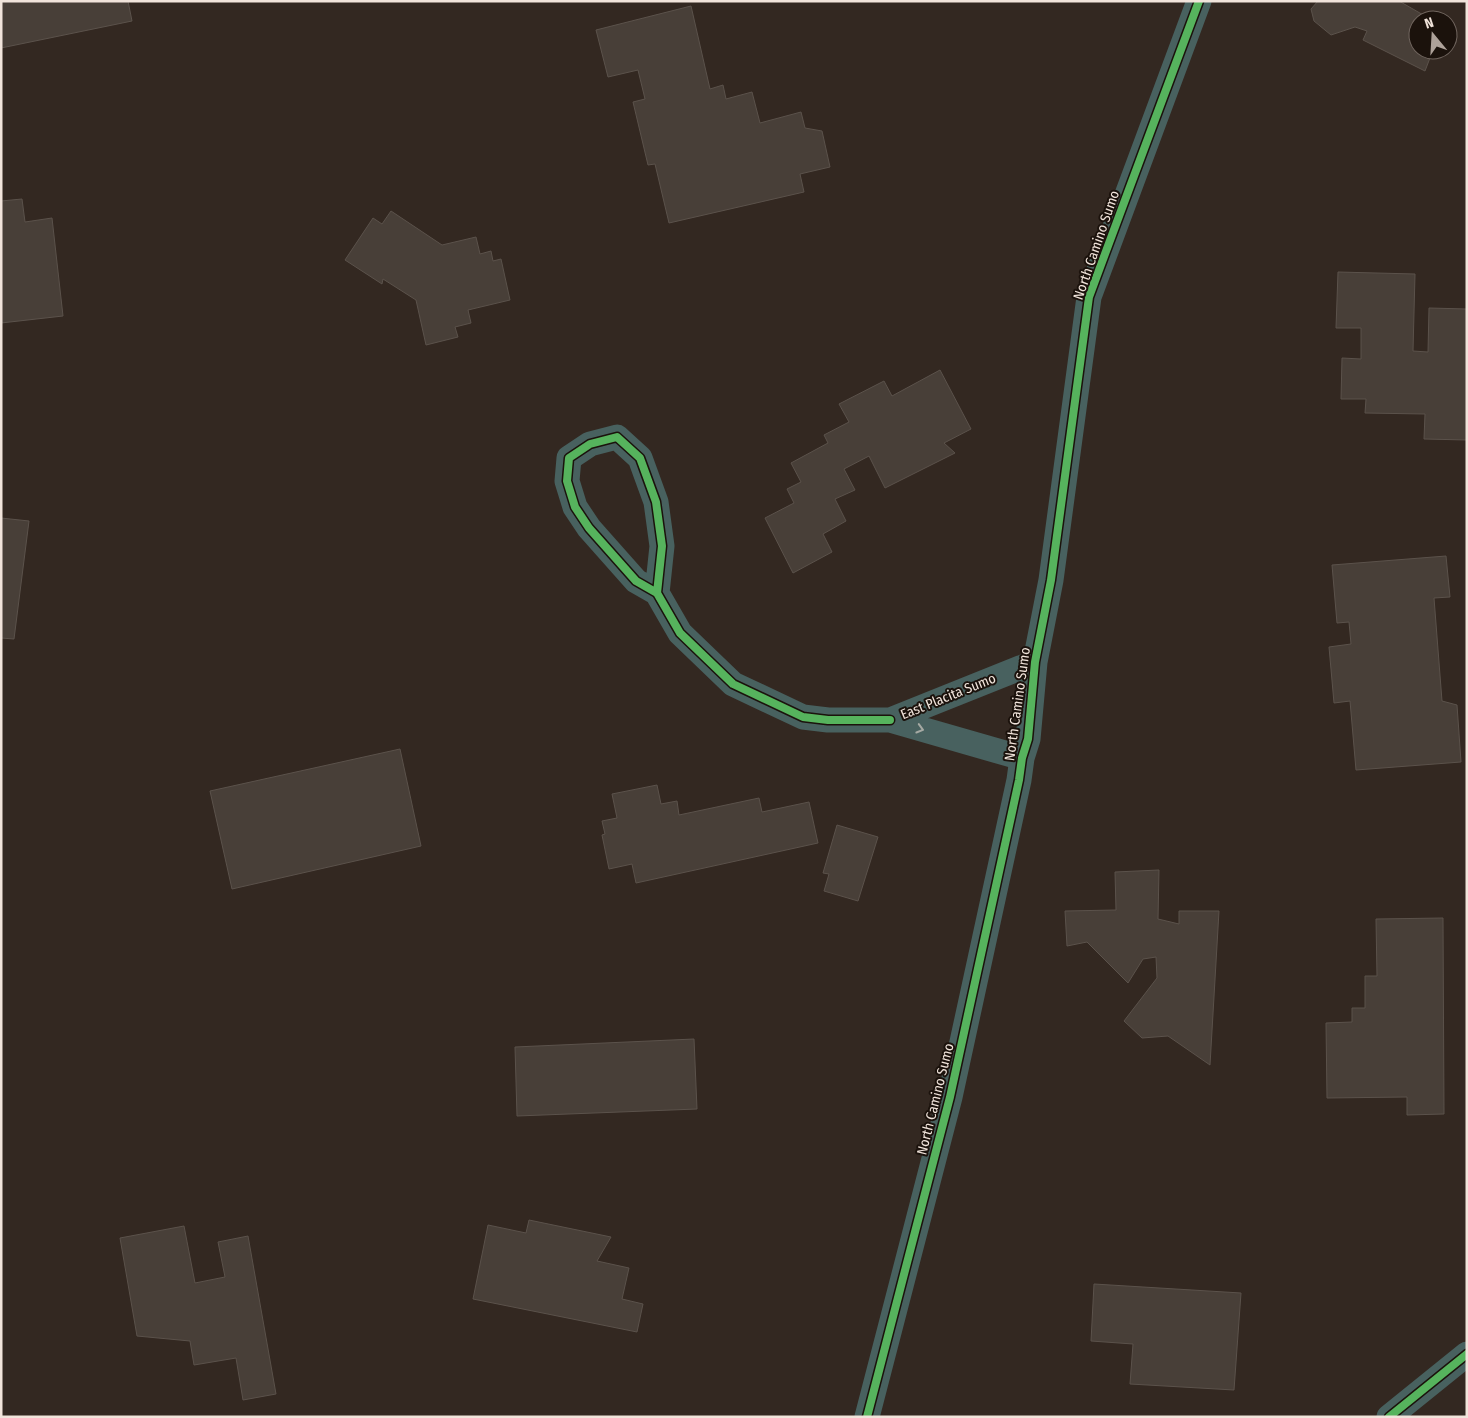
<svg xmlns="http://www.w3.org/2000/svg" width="1468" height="1418" viewBox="0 0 1468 1418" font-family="'Fira Sans Condensed',sans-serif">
<rect width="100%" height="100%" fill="#332821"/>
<path fill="#483f38" stroke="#5b524b" d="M 1,1 L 128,1 L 132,21 L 1,48 Z
M 1318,1 L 1399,1 L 1432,20 L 1418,20 L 1418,50 L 1433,50 L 1425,71 L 1363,40 L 1367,31 L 1355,27 L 1331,35 L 1314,21 L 1311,9 Z
M 691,6 L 710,89 L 723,85 L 726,99 L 752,92 L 760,123 L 801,112 L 805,128 L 822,131 L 830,167 L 800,174 L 804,192 L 669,223 L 655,164 L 648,165 L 633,102 L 645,99 L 638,70 L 608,77 L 596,30 Z
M 22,199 L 25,222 L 52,218 L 63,316 L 1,323 L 1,201 Z
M 391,211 L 442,245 L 476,237 L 480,254 L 491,251 L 493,261 L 501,259 L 510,300 L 468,310 L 471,323 L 455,327 L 458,337 L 426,345 L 416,300 L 383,279 L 382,284 L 345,260 L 373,218 L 382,224 Z
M 1338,272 L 1415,274 L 1413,351 L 1428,352 L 1429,308 L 1467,309 L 1467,440 L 1424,439 L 1425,414 L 1365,413 L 1366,399 L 1341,399 L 1342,358 L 1361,359 L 1361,328 L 1336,328 Z
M 940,370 L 971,429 L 944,443 L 955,453 L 885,488 L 869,456 L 844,469 L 855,490 L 835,499 L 846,521 L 823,534 L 832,552 L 793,573 L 765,518 L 794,503 L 787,489 L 801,482 L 791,463 L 828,443 L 824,435 L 849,422 L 839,404 L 884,381 L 892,396 Z
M 1,518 L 29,521 L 14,639 L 1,638 Z
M 1446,556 L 1450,597 L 1434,598 L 1442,701 L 1457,705 L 1461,762 L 1356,770 L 1350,701 L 1334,703 L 1329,647 L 1351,644 L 1349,622 L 1337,623 L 1332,565 Z
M 400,749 L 421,846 L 232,889 L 210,791 Z
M 657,785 L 661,804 L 677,801 L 679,815 L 759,798 L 762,812 L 809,802 L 818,843 L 636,883 L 632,864 L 609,869 L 602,835 L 605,834 L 602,821 L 617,818 L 612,794 Z
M 837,825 L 878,837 L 858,901 L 824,891 L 829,874 L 823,873 Z
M 1159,870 L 1158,919 L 1179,924 L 1179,911 L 1219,911 L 1210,1065 L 1168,1036 L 1142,1038 L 1124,1021 L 1157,978 L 1156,957 L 1143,959 L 1128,983 L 1087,942 L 1067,946 L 1065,911 L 1116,910 L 1115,872 Z
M 1443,918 L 1444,1114 L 1407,1115 L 1407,1097 L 1327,1098 L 1326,1023 L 1352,1022 L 1352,1008 L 1365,1008 L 1365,976 L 1377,976 L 1376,919 Z
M 694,1039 L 697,1109 L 517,1116 L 515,1047 Z
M 529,1220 L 611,1237 L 597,1261 L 629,1268 L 622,1299 L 643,1304 L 637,1332 L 473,1299 L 488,1225 L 526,1233 Z
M 184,1226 L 195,1283 L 225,1277 L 218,1242 L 248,1236 L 276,1394 L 243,1400 L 236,1358 L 194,1365 L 190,1341 L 137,1336 L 120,1238 Z
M 1094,1284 L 1241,1293 L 1234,1390 L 1130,1384 L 1133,1344 L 1091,1341 Z"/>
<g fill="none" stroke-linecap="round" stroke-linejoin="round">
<path stroke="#48615f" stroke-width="25" d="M 657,593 L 662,546 L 656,502 L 640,458 L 617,437 L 590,444 L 569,458 L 567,481 L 575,507 L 589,528 L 636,581 L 657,593 L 680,633 L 733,684 L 803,717 L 828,720 L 890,720
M 1022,758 L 890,720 L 1035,662
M 867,1417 L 950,1097 L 1019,780 L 1022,758 L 1028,739 L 1035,662 L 1051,580 L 1089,297 L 1199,1
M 1389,1417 L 1467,1354"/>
<defs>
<path id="cycleway" d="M 657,593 L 662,546 L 656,502 L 640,458 L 617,437 L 590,444 L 569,458 L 567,481 L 575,507 L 589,528 L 636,581 L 657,593 L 680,633 L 733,684 L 803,717 L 828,720 L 890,720
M 867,1417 L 950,1097 L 1019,780 L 1022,758 L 1028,739 L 1035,662 L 1051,580 L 1089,297 L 1199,1
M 1389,1417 L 1467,1354"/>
</defs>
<use href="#cycleway" stroke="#1b120c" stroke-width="11"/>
<use href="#cycleway" stroke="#56b35d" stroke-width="8"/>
</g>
<defs><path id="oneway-chevron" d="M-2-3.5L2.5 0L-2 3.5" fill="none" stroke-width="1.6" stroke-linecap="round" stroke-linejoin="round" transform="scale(1.25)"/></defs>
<use stroke="#a5a9a3" href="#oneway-chevron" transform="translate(920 729) rotate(16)"/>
<g text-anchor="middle" stroke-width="4" stroke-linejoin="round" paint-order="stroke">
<g font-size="14" fill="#f1e4db" stroke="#1b120c">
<text transform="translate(1096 245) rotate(-71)" y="5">North Camino Sumo</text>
<text transform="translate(948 696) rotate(-22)" y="5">East Placita Sumo</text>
<text transform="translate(1017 704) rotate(-82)" y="5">North Camino Sumo</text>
<text transform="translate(935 1099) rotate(-76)" y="5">North Camino Sumo</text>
</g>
</g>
<rect width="1468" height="1418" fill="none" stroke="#f1e4db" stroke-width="5"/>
<g transform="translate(1433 35) rotate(342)"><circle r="24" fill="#1b120c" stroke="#71665f"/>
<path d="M0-4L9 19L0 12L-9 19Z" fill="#aea29a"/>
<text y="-8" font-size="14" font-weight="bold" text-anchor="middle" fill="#f1e4db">N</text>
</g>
</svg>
